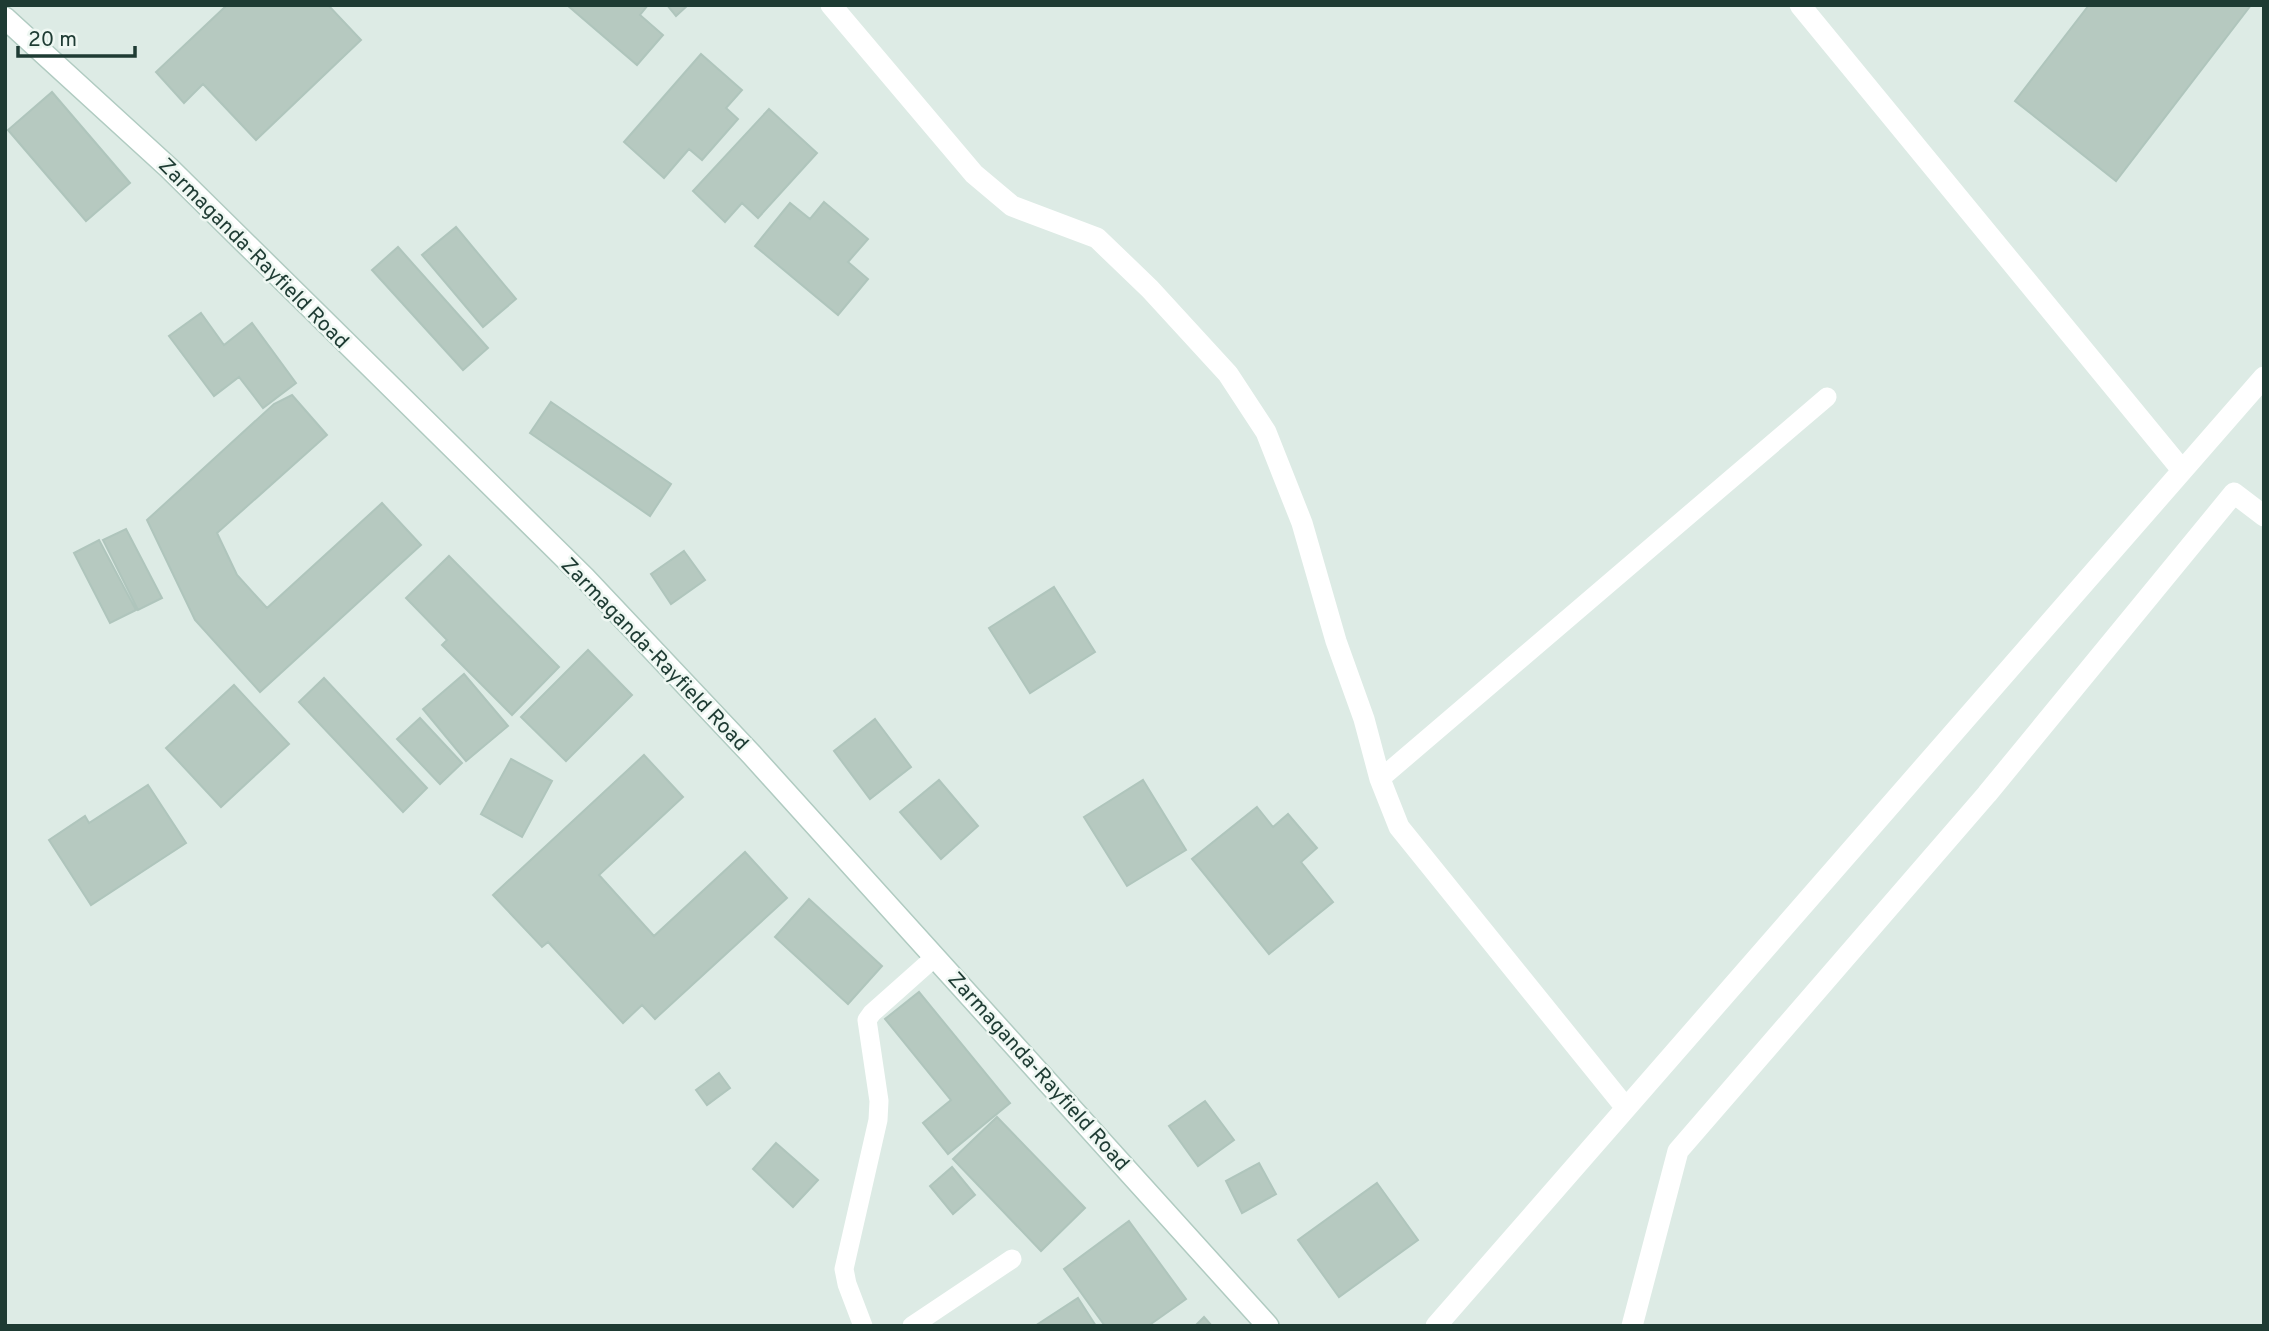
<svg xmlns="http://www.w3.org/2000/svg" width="2269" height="1331" viewBox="0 0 2269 1331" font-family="Overpass,sans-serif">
<rect width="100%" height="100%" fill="#ddebe5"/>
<path fill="#b6c9c0" stroke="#afc5bc" stroke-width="2" d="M 227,5 L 328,5 L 361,40 L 256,140 L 203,84 L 184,103 L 156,72 Z
M 567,5 L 648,5 L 640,15 L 663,35 L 637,65 Z
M 667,5 L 688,5 L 676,16 Z
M 2089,5 L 2251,5 L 2116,181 L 2015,101 Z
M 701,54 L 742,90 L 726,108 L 738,119 L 702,160 L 689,149 L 664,178 L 624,142 Z
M 52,92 L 130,183 L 86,221 L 8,130 Z
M 769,109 L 817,153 L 758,218 L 742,203 L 725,222 L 693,191 Z
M 824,202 L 868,239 L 848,262 L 868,279 L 838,315 L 755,246 L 790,203 L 810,219 Z
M 456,227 L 516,299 L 483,327 L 422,255 Z
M 398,247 L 488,348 L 463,370 L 372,270 Z
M 201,313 L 224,345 L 252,323 L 296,383 L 263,408 L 239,377 L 214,396 L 169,336 Z
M 292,395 L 327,435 L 217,533 L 237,575 L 267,608 L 382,503 L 421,545 L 260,692 L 195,620 L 147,520 L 274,404 Z
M 551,402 L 671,484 L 650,516 L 530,433 Z
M 126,529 L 162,598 L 138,610 L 103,540 Z
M 99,540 L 136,610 L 110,623 L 74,553 Z
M 684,551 L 705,580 L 671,604 L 651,574 Z
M 449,556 L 559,667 L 512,715 L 442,645 L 447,640 L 406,598 Z
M 1054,587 L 1095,652 L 1030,693 L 989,628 Z
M 588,650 L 632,695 L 566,761 L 521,717 Z
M 464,674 L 508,726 L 466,761 L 423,709 Z
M 324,678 L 427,788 L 403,812 L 299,702 Z
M 234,685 L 289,744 L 221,807 L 166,748 Z
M 420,718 L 462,763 L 440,784 L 397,739 Z
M 875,719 L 911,767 L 870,799 L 834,751 Z
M 644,755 L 683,797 L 599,875 L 654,936 L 745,852 L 787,898 L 655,1019 L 642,1005 L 623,1023 L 548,942 L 542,947 L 493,895 Z
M 511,759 L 552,781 L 522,837 L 481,814 Z
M 939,780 L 978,826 L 941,859 L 900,812 Z
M 1143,780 L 1186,850 L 1127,886 L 1084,817 Z
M 148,785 L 186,843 L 91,905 L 49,840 L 85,816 L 89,823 Z
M 1257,807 L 1273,827 L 1288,814 L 1317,848 L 1301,862 L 1333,902 L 1269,954 L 1192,859 Z
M 809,899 L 882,966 L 848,1004 L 775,937 Z
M 919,992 L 1010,1103 L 948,1154 L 923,1123 L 951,1100 L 885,1019 Z
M 719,1073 L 730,1088 L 707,1105 L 696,1090 Z
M 1205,1101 L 1234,1140 L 1198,1166 L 1169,1126 Z
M 997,1117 L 1085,1208 L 1041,1251 L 953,1159 Z
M 776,1143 L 818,1180 L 793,1207 L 753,1169 Z
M 1259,1163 L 1276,1194 L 1242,1213 L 1226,1181 Z
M 952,1167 L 975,1195 L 953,1214 L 930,1186 Z
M 1377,1183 L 1418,1240 L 1339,1297 L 1298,1240 Z
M 1129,1221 L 1186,1299 L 1148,1326 L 1105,1326 L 1064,1269 Z
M 1078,1298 L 1096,1326 L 1035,1326 Z
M 1204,1317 L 1212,1326 L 1195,1326 Z"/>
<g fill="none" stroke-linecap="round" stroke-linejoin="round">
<defs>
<path id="secondary" d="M 5,18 L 169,168 L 584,577 L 752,755 L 1268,1326"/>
</defs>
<use href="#secondary" stroke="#b0cbc1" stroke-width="24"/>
<path stroke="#fff" stroke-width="19" d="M 1380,779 L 1827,397
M 863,1326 L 847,1284 L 844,1269 L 878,1120 L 879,1101 L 867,1020 L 872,1013 L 935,957
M 912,1326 L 1012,1259"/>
<path stroke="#fff" stroke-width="21" d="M 831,5 L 974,174 L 1012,206 L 1097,238 L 1150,289 L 1228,374 L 1266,432 L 1302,523 L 1336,641 L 1364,719 L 1380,779 L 1399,827 L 1626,1108
M 1800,5 L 2182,470
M 1436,1326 L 2264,377
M 1632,1326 L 1678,1151 L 1987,794 L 2234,493 L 2264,516"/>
<use href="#secondary" stroke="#fff" stroke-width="21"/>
</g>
<g text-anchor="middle" stroke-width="5" stroke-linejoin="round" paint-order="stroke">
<g font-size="21" fill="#1e3b33" stroke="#eef7f2">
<text transform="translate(254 253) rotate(45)" y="7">Zarmaganda-Rayfield Road</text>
<text transform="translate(655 654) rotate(46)" y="7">Zarmaganda-Rayfield Road</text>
<text transform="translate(1039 1071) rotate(48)" y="7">Zarmaganda-Rayfield Road</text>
</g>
</g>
<rect width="2269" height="1331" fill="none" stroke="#1e3b33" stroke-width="14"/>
<path d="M18 46v10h117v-10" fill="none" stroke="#1e3b33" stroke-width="3.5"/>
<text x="28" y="46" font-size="21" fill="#1e3b33" stroke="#eef7f2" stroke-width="5" paint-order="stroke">20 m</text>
</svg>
